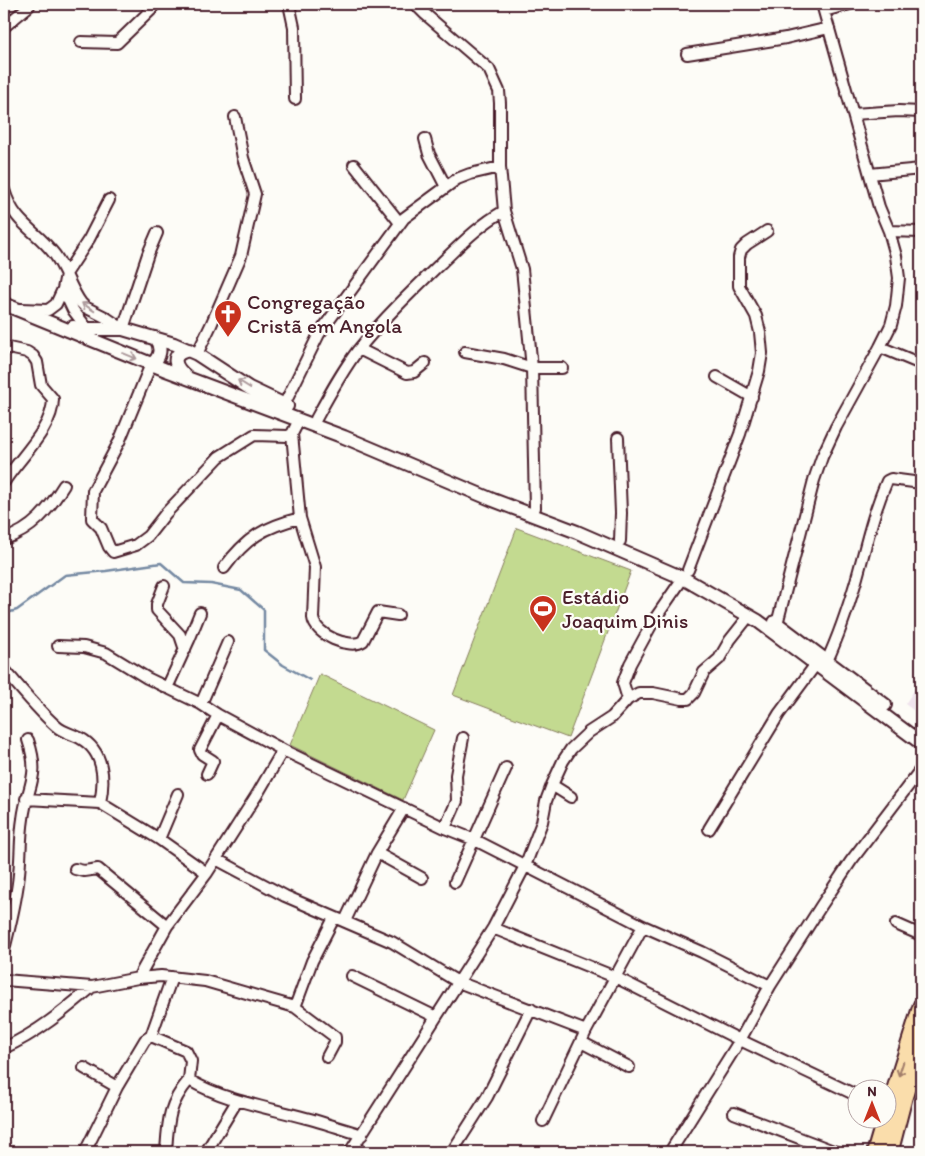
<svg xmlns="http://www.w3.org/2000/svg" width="925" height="1156" viewBox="0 0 925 1156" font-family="Itim,sans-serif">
<rect width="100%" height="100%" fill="#fdfcf7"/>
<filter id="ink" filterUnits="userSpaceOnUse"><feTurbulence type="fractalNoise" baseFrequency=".02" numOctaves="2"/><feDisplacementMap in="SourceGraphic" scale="10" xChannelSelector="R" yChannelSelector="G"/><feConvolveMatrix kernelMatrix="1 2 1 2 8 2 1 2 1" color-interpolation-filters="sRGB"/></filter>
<g filter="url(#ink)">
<path fill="#f0e4ed" d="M 921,680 L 921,716 L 905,704 Z"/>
<path fill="#c3da90" stroke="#867c5e" d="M 517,528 L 631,571 L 568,738 L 453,695 Z
M 320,674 L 434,730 L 403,800 L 290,745 Z"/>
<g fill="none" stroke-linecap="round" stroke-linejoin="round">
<path stroke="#7589a2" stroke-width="2.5" d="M 4,614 L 17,610 L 65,575 L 106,571 L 161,563 L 184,583 L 211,584 L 241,590 L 264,610 L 264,650 L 283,665 L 310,680"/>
<defs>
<path id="minor" d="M 289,4 L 294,27 L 295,99
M 415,4 L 425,14 L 489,69 L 499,91 L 500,103 L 500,167 L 504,211 L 522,269 L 532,368 L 535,508
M 824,11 L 850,4
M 4,27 L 29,6
M 81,42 L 117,43 L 151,10 L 154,4
M 687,54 L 786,38 L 829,28
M 853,114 L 899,111 L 921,112
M 425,139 L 429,154 L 446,187
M 354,165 L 400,223
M 870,174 L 921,169
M 4,190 C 15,226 36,229 55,255 C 66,270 70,288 81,303 L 85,307 L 105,317 L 123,329 L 148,254 L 157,233
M 889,231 L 921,232
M 63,289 L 73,310 L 90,332
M 21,309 L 48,310 L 56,304 L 63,289 L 66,274 L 89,239 L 109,200
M 4,347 L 27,352 L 33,356 L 37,362 L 41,385 L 53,399 C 53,429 19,458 4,482
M 880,347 L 921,364
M 359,349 L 407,373 L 414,372 L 425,363
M 465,352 L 504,359 L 532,368 L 562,368
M 197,354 L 211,325 L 241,256 L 255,194 L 243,158 L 235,117
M 151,364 L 119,442 L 93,491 L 92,519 L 101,528 L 109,547 L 113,552 L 136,545 L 148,536 L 166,513 L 219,457 L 254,435 L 288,436 L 292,434 L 299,420
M 717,377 L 752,397
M 284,405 L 319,334 L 404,218 L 457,179 L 470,174 L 500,167
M 316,419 C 329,395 342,371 358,350 C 382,320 412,291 440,264 C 460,245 479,225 504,211
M 292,434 L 300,518 L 315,567 L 313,618 C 315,635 350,650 363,641 L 378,612 L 398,615
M 618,438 L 621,513 L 620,541
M 4,539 C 33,530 49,509 64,485
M 224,568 C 246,538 264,527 300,518
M 688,570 L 740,434 L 759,371 L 762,353 L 760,332 L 756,316 L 739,286 L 739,257 L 741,250 L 747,244 L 767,231
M 164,586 L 157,604 L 157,610 L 180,635 L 185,650
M 777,624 L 814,480 L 822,457 L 836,427 L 880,347 L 891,325 L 896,306 L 899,278 L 896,256 L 889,231 L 879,207 L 822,4
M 58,646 L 84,647 L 106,653 L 147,678 L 201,704 L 218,715 L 283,750 L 445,828 L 475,840 L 643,926 L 702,952 L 770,986
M 827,661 C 839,635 848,608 856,581 C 866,546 872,515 887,481 L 891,479 L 921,483
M 4,669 C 20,688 37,709 56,726 C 62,732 72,734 80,738 C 104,751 105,779 100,803 L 159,839 L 207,873
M 167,688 L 189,640 L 200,613
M 628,699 L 623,683 L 630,664 L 654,620 L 683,578
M 201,704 L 228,642
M 207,774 L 213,761 L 202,754 L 200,750 L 218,715
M 552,785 L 571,797
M 26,799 L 100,803
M 445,828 L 457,801 L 456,775 L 463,738
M 709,829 L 779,714 L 816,664
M 159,839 L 178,794
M 377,853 L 422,878
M 216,859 L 285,896 L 392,942 L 458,982 L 586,1031
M 75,869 L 84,871 L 98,869 L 167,926
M 455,882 L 506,768
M 345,921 L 377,853 L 404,808
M 896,924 L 921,935
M 493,928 L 615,977 L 740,1040 L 858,1096
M 4,950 C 10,925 17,899 19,874 C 21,856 20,837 23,819 C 27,785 41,778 28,740
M 352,976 L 436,1017
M 138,978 L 161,976 L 205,981 L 295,1007 L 312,961 L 334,918
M 4,980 L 92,987 L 138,978 L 167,926 L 207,873 L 258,793 L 283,750
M 295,1007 L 335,1037 L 335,1042 L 327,1057
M 151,1036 L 186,1051 L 191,1061 L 189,1080 C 225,1101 266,1107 306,1118 C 325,1123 343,1129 362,1135
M 581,1042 L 629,1067
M 4,1048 C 37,1033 64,1011 92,987
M 84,1068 L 117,1087
M 734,1113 L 836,1152
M 543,1121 L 586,1031 L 643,926
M 85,1152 L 117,1087 L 145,1040 L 151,1036 L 172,977
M 166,1152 C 168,1121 168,1105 189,1080
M 206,1152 L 237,1101
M 350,1152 L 493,928 L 525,866 L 542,822 L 546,801 L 552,785 L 563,761 L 571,749 L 589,732 L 612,717 L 628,699 L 639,693 L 653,693 L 682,699 L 688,699 L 694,693 L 704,672 L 719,659 L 730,640 L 749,616
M 452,1152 L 487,1097 L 531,1009
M 670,1152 L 740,1040 L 770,986 L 821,906 L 851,861 L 921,769"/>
<path id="tertiary" d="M 4,304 L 166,370 L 344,437 L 493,500 L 577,532 L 683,578 L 758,621 L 921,743
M 73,327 L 88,329 L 123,329 L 174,344 L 197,354 L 249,388 L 287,406
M 151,364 C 161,358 162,347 155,338
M 187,377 C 174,367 169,354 189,350
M 775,622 L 885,705"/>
<path id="primary" d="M 888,1111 L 921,1006
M 875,1152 L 885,1118
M 890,1152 L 904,1098 L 921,1045"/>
</defs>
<use href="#minor" stroke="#4a1f2b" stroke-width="14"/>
<use href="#tertiary" stroke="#4a1f2b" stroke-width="16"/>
<use href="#primary" stroke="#4a1f2b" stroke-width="19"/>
<use href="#minor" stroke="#fdfcf7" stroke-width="10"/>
<use href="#tertiary" stroke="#fdfcf7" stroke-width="12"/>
<use href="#primary" stroke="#faddab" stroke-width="15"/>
</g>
<defs><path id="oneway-shaft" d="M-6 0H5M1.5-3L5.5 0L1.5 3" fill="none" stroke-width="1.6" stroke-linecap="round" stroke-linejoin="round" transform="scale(1.25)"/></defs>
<g stroke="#ac999b">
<use href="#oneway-shaft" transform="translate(88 307) rotate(-147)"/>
<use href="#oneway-shaft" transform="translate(130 356) rotate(22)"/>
<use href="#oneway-shaft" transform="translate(244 384) rotate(-148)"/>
</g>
<use stroke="#a27e6b" href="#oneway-shaft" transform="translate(901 1069) rotate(108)"/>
</g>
<defs>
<symbol id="church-pin" viewBox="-11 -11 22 30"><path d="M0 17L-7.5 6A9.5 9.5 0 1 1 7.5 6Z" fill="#c8321e" stroke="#fdfcf7"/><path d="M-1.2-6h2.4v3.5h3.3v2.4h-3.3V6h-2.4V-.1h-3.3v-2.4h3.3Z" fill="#fff"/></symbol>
<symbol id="stadium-pin" viewBox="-11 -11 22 30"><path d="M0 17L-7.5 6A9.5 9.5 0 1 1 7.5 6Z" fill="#c8321e" stroke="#fdfcf7"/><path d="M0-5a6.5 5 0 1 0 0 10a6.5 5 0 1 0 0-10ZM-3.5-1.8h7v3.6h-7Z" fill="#fff"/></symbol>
</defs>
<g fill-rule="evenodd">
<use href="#church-pin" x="212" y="298" width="32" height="43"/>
<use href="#stadium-pin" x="527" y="593" width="32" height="43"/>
</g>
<g text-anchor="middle" stroke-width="4.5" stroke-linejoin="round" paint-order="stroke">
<g font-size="21" fill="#4a1f2b" stroke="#fdfcf7" text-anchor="start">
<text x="247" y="309">Congregação<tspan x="247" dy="24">Cristã em Angola</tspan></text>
<text x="562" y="604">Estádio<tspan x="562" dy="24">Joaquim Dinis</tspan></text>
</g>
</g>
<rect width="925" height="1156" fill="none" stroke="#fdfcf7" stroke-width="20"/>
<rect x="10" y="10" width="905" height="1136" fill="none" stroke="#4a1f2b" stroke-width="2" filter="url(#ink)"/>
<g transform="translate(872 1104)"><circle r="24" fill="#fdfcf7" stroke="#b5a4a5"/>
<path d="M0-4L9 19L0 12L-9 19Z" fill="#c8321e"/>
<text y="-8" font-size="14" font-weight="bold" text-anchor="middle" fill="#4a1f2b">N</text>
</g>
</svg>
